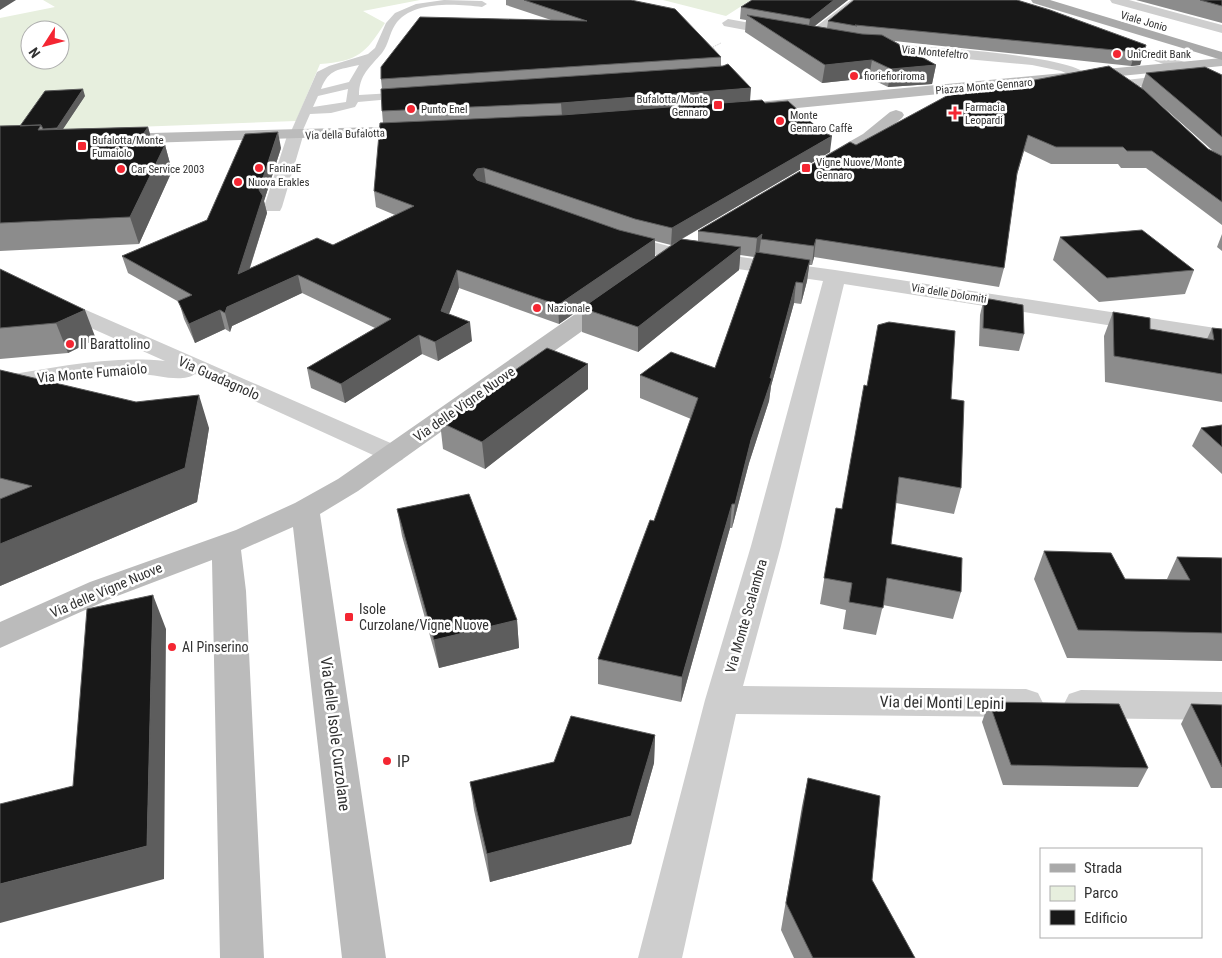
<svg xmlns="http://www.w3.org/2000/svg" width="1222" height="958" viewBox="0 0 1222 958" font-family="'Roboto Condensed',sans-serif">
<rect width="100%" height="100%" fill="#fff"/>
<path fill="#e7efde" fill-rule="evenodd" d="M 43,0 L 420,0 L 363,11 L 385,23 C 365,54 358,61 320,64 L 296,121 L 0,132 L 0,18 L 55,7 ZM 30,30 L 60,30 L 60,60 L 30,60 Z
M 663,0 L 751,0 L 726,16 Z"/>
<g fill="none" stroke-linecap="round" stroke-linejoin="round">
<path stroke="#cecece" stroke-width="1" stroke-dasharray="1 1" stroke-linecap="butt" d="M 716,52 L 713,47 L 721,43"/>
<path fill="#cecece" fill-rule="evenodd" d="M 444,0 L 482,1 L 487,4 L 482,7 C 457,4 411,0 395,25 C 389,34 389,44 382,53 C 370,67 359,75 359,95 L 410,92 L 416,95 L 414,97 L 358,102 L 355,107 L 331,113 L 310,114 L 299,139 L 291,139 L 289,136 L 317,72 L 329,66 L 368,54 L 375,48 L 386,23 L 395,13 L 416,4 ZM 359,65 L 349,82 L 321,89 C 329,68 339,70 359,65 ZM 348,89 L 346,102 L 313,107 L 318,96 Z"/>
<path fill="#cecece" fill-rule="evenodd" d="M 851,0 L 864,0 L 815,41 L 805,41 L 803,38 L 805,35 Z
M 1110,0 L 1129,0 L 1222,25 L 1222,33 L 1112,3 Z
M 728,19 L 783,29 L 789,33 L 783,37 L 724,26 L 722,23 Z
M 1109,35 L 1187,63 L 1189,66 L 1182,70 L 1177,69 L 1104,42 L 1102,39 Z
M 872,43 C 907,46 1072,53 1089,76 L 1082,80 L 1061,71 L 1032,65 L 867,50 L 865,47 Z
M 1179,74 L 1184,75 L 1186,78 L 1184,81 L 1126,88 L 1119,84 L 1126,80 Z
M 295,131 L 303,136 L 282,207 L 280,211 L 266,211 L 264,207 L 287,136 Z
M 619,233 L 676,248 L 835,270 L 1222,329 L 1222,343 L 844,284 L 781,546 L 743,686 L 1026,689 L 1038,693 L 1043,703 L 1038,713 L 1026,717 L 736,714 L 682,958 L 638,958 L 705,700 L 751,546 L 823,281 L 675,260 L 612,243 L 609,239 L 612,235 Z
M 54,296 L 402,448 L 406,454 L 402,460 L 393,462 L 384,460 L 195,374 C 183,383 156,375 142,374 C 94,373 47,384 0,390 L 0,376 C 54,368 110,355 165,361 L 46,308 L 43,303 L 46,298 Z
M 1081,690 L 1222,692 L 1222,720 L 1081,718 L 1069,714 L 1064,704 L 1069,694 Z"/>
<path fill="#bbb" fill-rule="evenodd" d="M 1222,58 L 1222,66 L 756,112 L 748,107 L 756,102 Z
M 896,110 L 902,112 L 904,115 L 902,118 C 886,131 846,168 826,163 L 823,159 L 826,155 L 863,134 L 890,112 Z
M 416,126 L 422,128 L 424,131 L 422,134 L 114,144 L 106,139 L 114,134 Z
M 612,293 L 620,294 L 623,299 L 620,304 L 358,491 L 320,514 L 386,958 L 342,958 L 293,527 L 241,550 L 246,591 L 264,958 L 220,958 L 212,560 L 112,598 L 0,648 L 0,622 L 90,582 L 236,530 L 295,503 L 338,479 L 604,294 Z"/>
<path fill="#a9a9a9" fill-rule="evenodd" d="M 1031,0 L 1050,0 L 1222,52 L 1222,60 L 1033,3 Z"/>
</g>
<path fill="#8c8c8c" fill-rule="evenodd" d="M 506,0 L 631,0 L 721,57 L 721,66 L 750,101 L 765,103 L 830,152 L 682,239 L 698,241 L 698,231 L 856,145 L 976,91 L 1141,88 L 1146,73 L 1222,75 L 1222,225 L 1146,168 L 1121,168 L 1118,164 L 1051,164 L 1024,151 L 1017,175 L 1004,268 L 999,287 L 814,257 L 812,265 L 809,265 L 807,281 L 801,304 L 794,303 L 771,386 L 769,401 L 749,463 L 732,528 L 730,528 L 681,702 L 598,684 L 598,659 L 654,521 L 691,419 L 640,398 L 640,375 L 715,368 L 754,257 L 740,255 L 739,270 L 638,352 L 582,332 L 582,308 L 671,245 L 655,241 L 655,257 L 559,324 L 459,288 L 449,314 L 472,341 L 438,361 L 422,354 L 345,403 L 311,388 L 307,368 L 375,328 L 302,293 L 232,326 L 230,332 L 225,329 L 195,343 L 184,319 L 179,302 L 128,273 L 122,256 L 207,220 L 281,148 L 264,201 L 267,213 L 250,268 L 333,245 L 395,215 L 376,207 L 374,191 L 383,123 L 382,111 L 382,89 L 381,79 L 551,20 L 506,5 ZM 1145,91 L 1213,151 L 1208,149 Z
M 752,0 L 848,0 L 815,26 L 827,28 L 828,21 L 1146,45 L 1140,65 L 1131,66 L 894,41 L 936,65 L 932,84 L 888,87 L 869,78 L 822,83 L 745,32 L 746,20 L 740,19 L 741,7 Z
M 1136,0 L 1222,0 L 1222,23 Z
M 85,96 L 63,129 L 148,127 L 153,146 L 165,145 L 172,171 L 139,244 L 0,251 L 0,126 L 20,126 Z
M 1222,234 L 1222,251 L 1217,247 Z
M 1060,237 L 1194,270 L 1185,294 L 1099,302 L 1053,260 Z
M 0,269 L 96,339 L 68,353 L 0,359 Z
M 984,298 L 1024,334 L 1019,351 L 979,346 L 980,315 Z
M 1113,312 L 1150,329 L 1207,339 L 1212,328 L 1222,329 L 1222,402 L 1105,382 L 1104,336 Z
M 588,364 L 588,389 L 485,469 L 443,449 L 440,422 Z
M 0,370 L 209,428 L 197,502 L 0,586 Z
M 951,399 L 961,488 L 954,514 L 896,503 L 891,544 L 961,592 L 953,619 L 883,605 L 876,635 L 843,629 L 846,610 L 820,604 L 836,508 L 842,509 Z
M 1222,425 L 1222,474 L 1192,446 L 1201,428 Z
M 397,509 L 517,620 L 519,648 L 439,668 L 402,536 Z
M 1044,551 L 1125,579 L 1167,579 L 1177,557 L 1222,558 L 1222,661 L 1067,658 L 1034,579 Z
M 989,702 L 1148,768 L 1138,787 L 1003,785 L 982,722 Z
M 1191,704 L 1222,705 L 1222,788 L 1211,788 L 1181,724 Z
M 655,735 L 654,763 L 631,844 L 490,882 L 474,810 L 470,782 L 554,762 Z
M 808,778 L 872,880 L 915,958 L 794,958 L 781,930 L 802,806 Z"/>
<path fill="#5d5d5d" d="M 0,0 L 16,0 L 0,10 Z
M 834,0 L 848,0 L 808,31 L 810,19 Z
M 1135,52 L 1144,52 L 1140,65 L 1131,66 Z
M 872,60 L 869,78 L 822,83 L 825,65 Z
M 936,65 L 932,84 L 888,87 L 891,69 Z
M 751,88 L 750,101 L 562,116 L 561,103 Z
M 83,89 L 85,96 L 59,135 L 57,128 Z
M 148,127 L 155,152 L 135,146 Z
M 278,132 L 281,148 L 264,201 L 267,213 L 242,292 L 238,274 L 259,190 Z
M 832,136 L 830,152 L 671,245 L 672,228 Z
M 165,145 L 172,171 L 139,244 L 130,217 Z
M 484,168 L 486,184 L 479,185 L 473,175 L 477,169 Z
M 762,234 L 761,239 L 759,254 L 755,257 L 757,238 Z
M 655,239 L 655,257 L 559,324 L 558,305 Z
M 816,239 L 814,257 L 812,265 L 814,246 Z
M 741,247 L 739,270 L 638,352 L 638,327 Z
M 810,260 L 807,281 L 801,304 L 803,283 Z
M 457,270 L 459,288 L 443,329 L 441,311 Z
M 298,275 L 302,293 L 232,326 L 230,332 L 225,313 L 227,307 Z
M 796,282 L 794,303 L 771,386 L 769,401 L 749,463 L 732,528 L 735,504 L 751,440 Z
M 85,310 L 96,339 L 68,353 L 56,323 Z
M 220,310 L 225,329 L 195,343 L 189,324 Z
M 470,322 L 472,341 L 438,361 L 435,342 Z
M 419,335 L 422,354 L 345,403 L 341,384 Z
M 588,364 L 588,389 L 485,469 L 482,442 Z
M 199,395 L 209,428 L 197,502 L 0,586 L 0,544 Z
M 732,504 L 730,528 L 681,702 L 682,677 Z
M 153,595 L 166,629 L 164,879 L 0,923 L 0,884 L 147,846 Z
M 517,620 L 519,648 L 439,668 L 434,640 Z
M 655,735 L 654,763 L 631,844 L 490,882 L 487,854 Z"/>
<path fill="#181818" stroke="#5d5d5d" d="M 524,0 L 631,0 L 675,9 L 721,57 L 381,79 L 381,67 L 420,17 L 587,21 Z
M 752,0 L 834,0 L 810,19 L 741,7 Z
M 854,0 L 1017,0 L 1050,10 L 1146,45 L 1144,52 L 1135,52 L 855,25 L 857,26 L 828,21 Z
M 1200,0 L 1222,0 L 1222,6 Z
M 747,15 L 862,34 L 882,35 L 936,65 L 891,69 L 872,60 L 825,65 Z
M 728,64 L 751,88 L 561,103 L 382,111 L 381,89 L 723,66 Z
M 1109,66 L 1144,90 L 1208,149 L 1222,156 L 1222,202 L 1152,151 L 1127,151 L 1123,147 L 1056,147 L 1028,135 L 1017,173 L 1004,268 L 816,239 L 814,246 L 761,239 L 762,234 L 757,238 L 698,231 L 850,142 L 856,145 L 965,86 L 976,91 Z
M 1205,67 L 1222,75 L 1222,137 L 1146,73 Z
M 83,89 L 57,128 L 43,129 L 41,125 L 20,126 L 45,91 Z
M 762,100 L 765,103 L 788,101 L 822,132 L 832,136 L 672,228 L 635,219 L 484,168 L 477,169 L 473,175 L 477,180 L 619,230 L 655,239 L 558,305 L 457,270 L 441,311 L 470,322 L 435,342 L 419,335 L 341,384 L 307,368 L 391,319 L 298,275 L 227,307 L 225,313 L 220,310 L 189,324 L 178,301 L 192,295 L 122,256 L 207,220 L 245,134 L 278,132 L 259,190 L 263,196 L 238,274 L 317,238 L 333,245 L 414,206 L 374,191 L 380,123 L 562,115 Z
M 41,125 L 38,130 L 148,127 L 135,146 L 165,145 L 130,217 L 0,223 L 0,126 Z
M 1142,230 L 1194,270 L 1107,278 L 1060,237 Z
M 681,239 L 741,247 L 638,327 L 582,308 Z
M 756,252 L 810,260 L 803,283 L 796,282 L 770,378 L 772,378 L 751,440 L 735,504 L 732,504 L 682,677 L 598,659 L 650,520 L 654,521 L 698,398 L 640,375 L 671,352 L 715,368 Z
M 0,269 L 85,310 L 56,323 L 0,328 Z
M 984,298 L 1023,305 L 1024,334 L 983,328 Z
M 1113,312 L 1150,318 L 1150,329 L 1214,340 L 1212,328 L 1222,329 L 1222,374 L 1114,356 Z
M 889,322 L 955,331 L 951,399 L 964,401 L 961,488 L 899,477 L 891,544 L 962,558 L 961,592 L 887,578 L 883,608 L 849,602 L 852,583 L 824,578 L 836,508 L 842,509 L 864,385 L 867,386 L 878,325 Z
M 547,348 L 588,364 L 482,442 L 440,422 Z
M 0,370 L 136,402 L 199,395 L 185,468 L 0,544 L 0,499 L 32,486 L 0,478 Z
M 1222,425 L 1222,447 L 1201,428 Z
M 469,494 L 517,620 L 434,640 L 397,509 Z
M 1044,551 L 1111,553 L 1125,579 L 1190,580 L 1177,557 L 1222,558 L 1222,633 L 1078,630 Z
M 153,595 L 147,846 L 0,884 L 0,804 L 73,786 L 87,609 Z
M 989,702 L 1119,704 L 1148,768 L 1011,765 Z
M 1191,704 L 1222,705 L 1222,767 Z
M 571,716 L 655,735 L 631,816 L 487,854 L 470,782 L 554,762 Z
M 808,778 L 880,796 L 872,880 L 915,958 L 813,958 L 786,903 Z"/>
<g fill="#f42632" stroke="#fff" stroke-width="2">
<circle cx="1117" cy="54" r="5"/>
<circle cx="854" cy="76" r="5"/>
<rect x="713" y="100" width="10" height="10" rx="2.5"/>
<circle cx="411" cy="109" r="5"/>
<path d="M952.5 105.5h5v5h5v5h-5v5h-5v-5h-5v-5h5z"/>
<circle cx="780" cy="121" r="5"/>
<rect x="77" y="141" width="10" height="10" rx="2.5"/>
<circle cx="259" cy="168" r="5"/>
<rect x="801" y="163" width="10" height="10" rx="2.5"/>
<circle cx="121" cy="169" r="5"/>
<circle cx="238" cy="182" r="5"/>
<circle cx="537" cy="308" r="5"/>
<circle cx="70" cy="344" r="5"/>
<rect x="344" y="612" width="10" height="10" rx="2.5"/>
<circle cx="172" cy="647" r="5"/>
<circle cx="387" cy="761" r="5"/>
</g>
<g text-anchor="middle" stroke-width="5" stroke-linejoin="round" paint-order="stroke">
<g font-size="11" fill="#313131" stroke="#fff">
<text transform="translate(1144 21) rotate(16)" y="4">Viale Jonio</text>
<text transform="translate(935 52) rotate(5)" y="4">Via Montefeltro</text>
<text transform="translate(984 86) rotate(-5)" y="4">Piazza Monte Gennaro</text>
<text transform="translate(345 134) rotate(-2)" y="4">Via della Bufalotta</text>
<text transform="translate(949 293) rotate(9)" y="4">Via delle Dolomiti</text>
</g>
<g font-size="11" fill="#313131" stroke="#fff" text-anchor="start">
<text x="1127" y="58">UniCredit Bank</text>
<text x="864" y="80">fioriefioriroma</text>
<text x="708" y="103" text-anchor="end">Bufalotta/Monte<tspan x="708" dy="13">Gennaro</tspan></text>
<text x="965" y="111">Farmacia<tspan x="965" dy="13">Leopardi</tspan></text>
<text x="421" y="113">Punto Enel</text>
<text x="790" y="119">Monte<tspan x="790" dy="13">Gennaro Caffè</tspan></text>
<text x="92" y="144">Bufalotta/Monte<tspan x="92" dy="13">Fumaiolo</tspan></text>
<text x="816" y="166">Vigne Nuove/Monte<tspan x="816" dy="13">Gennaro</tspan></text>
<text x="269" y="172">FarinaE</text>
<text x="131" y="173">Car Service 2003</text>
<text x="248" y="186">Nuova Erakles</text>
<text x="547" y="312">Nazionale</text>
</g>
<g font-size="14" fill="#313131" stroke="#fff" text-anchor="start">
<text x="80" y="349">Il Barattolino</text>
<text x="359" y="614">Isole<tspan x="359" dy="16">Curzolane/Vigne Nuove</tspan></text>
<text x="182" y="652">Al Pinserino</text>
</g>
<g font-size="14" fill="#313131" stroke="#fff">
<text transform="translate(92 373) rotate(-5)" y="5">Via Monte Fumaiolo</text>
<text transform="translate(219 378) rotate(24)" y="5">Via Guadagnolo</text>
<text transform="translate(464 404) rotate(-35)" y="5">Via delle Vigne Nuove</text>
<text transform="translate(106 590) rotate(-23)" y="5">Via delle Vigne Nuove</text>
<text transform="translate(746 616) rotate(-74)" y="5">Via Monte Scalambra</text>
</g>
<g font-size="16" fill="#313131" stroke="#fff">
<text transform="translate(942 702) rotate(1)" y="6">Via dei Monti Lepini</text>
<text transform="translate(336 734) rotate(83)" y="6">Via delle Isole Curzolane</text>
</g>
<g font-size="16" fill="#313131" stroke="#fff" text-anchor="start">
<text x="397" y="767">IP</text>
</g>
</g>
<rect x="1040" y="848" width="162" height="90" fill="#ffffff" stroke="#adadad"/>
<rect x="1050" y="864" width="25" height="8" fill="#a9a9a9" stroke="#adadad"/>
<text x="1084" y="873" font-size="15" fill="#313131">Strada</text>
<rect x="1050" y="886" width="25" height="15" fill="#e7efde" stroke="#adadad"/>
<text x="1084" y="898" font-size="15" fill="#313131">Parco</text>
<rect x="1050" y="910" width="25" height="15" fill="#181818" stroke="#adadad"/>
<text x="1084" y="923" font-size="15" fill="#313131">Edificio</text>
<g transform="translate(45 45) rotate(234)"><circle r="24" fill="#ffffff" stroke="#adadad"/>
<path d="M0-4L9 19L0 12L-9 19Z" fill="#f42632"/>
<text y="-8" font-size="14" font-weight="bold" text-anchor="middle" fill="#313131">N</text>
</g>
</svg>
